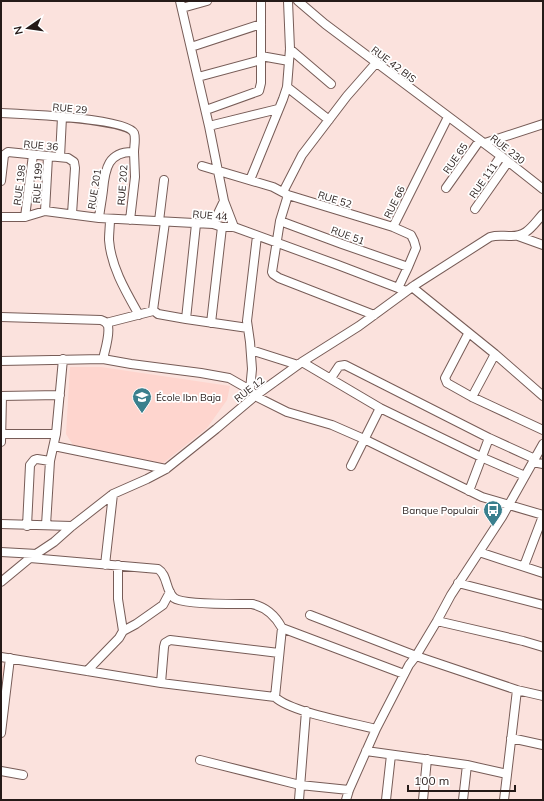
<svg xmlns="http://www.w3.org/2000/svg" width="544" height="801" viewBox="0 0 544 801" font-family="Mulish,sans-serif">
<rect width="100%" height="100%" fill="#fbe2dd"/>
<path fill="#fed5ce" d="M 70,367 L 101,367 L 230,386 L 227,400 L 207,428 L 162,464 L 73,445 L 66,434 Z
M 1,666 L 6,666 L 1,715 Z"/>
<g fill="none" stroke-linecap="round" stroke-linejoin="round">
<defs>
<path id="street" d="M 180,1 L 209,126 L 224,201 L 234,227
M 298,1 L 325,24 L 501,156 L 543,189
M 182,8 L 207,1
M 191,47 L 261,24
M 290,49 L 331,84
M 261,56 L 289,61
M 198,77 L 261,60
M 287,87 L 329,120
M 206,110 L 259,91 L 261,83 L 261,1
M 1,113 C 20,114 127,118 134,133 C 136,138 134,147 134,152 C 108,151 105,169 103,190 C 102,199 100,209 99,218
M 209,126 L 278,109
M 485,143 L 543,124
M 60,157 L 62,117
M 202,166 L 273,187 L 288,195 L 393,227 L 411,235 L 414,241 L 416,248 L 408,267 L 398,288
M 490,172 L 501,156
M 250,180 L 283,99 L 287,87 L 290,49 L 288,1
M 1,181 L 4,155 L 8,152 L 68,158 L 74,162 L 75,168 L 72,214
M 446,188 L 480,140
M 283,192 L 302,155 L 347,96 L 376,63
M 288,195 L 280,221 L 272,272 L 273,274 L 279,278 L 374,315
M 475,209 L 508,162
M 45,211 L 48,157
M 1,217 L 25,217 L 45,211 L 99,218 L 213,224 L 222,227 L 234,227 L 338,265 L 406,291
M 25,217 L 33,155
M 110,219 C 110,226 109,233 109,240 C 111,267 126,292 139,315
M 130,220 L 135,177 L 134,152
M 159,221 L 164,180
M 280,221 L 342,244 L 408,267
M 165,222 L 153,310 L 158,314 L 186,319 L 196,224
M 213,224 L 224,201
M 393,227 L 448,117
M 518,236 L 543,245
M 412,287 L 495,354 L 543,396
M 1,317 L 101,320 C 104,321 107,323 108,326 C 110,335 105,350 103,359
M 186,319 L 248,328
M 106,323 L 153,311
M 211,323 L 222,227
M 468,334 L 445,378 L 447,383 L 472,397 L 543,430
M 251,350 L 298,365
M 1,361 L 103,359 L 131,364 L 201,373 L 229,378 L 250,390 L 255,396 L 287,412 L 332,425 L 364,439 L 482,497 L 543,515
M 302,362 L 380,408 L 481,457 L 525,476
M 331,378 L 339,366 L 345,365 L 489,438 L 535,459
M 250,390 L 252,369 L 250,342 L 247,321 L 257,236
M 1,396 L 60,395
M 472,397 L 495,354
M 1,434 L 56,434
M 1,442 L 2,396
M 54,446 L 166,469
M 533,462 L 543,464
M 351,466 L 380,408
M 469,491 L 489,438
M 1,524 L 72,526
M 46,525 L 50,461 L 56,434 L 63,359
M 27,526 L 30,465 L 34,460 L 37,459 L 50,461
M 1,552 L 37,554
M 479,552 L 543,573
M 30,558 L 158,569 C 168,575 165,590 174,598 C 183,605 238,604 252,604 C 266,607 275,615 282,628 L 404,674
M 105,565 L 113,494
M 524,566 L 543,516
M 1,582 L 30,558 L 54,542 L 72,526 L 113,494 L 147,479 L 166,469 L 216,429 L 255,396 L 302,362 L 359,326 L 415,285 L 490,237 C 497,235 502,236 509,236 C 527,237 532,226 543,214
M 458,583 L 543,605
M 310,615 L 416,656 L 517,690 L 543,696
M 437,621 L 523,641 L 543,647
M 123,631 L 136,624 L 163,605 L 170,592
M 1,657 L 161,683 L 275,697 C 290,712 353,723 376,729
M 87,671 L 119,638 L 123,631 L 118,599 L 118,565
M 161,683 L 164,647 L 165,643 L 170,640 L 279,653
M 275,697 L 282,628
M 1,733 L 10,658
M 511,738 L 543,745
M 366,751 L 467,765 L 507,774
M 200,760 L 300,785 L 349,790
M 1,771 L 23,775
M 299,800 L 306,711
M 346,800 L 349,790 L 376,729 L 409,665 L 416,656 L 437,621 L 451,595 L 502,517 L 543,444
M 386,800 L 391,755
M 423,800 L 427,759
M 463,800 L 467,765
M 504,800 L 517,690"/>
</defs>
<use href="#street" stroke="#775c57" stroke-width="10"/>
<use href="#street" stroke="#fff" stroke-width="8"/>
</g>
<defs>
<symbol id="school-pin" viewBox="-11 -11 22 30"><path d="M0 17L-7.5 6A9.5 9.5 0 1 1 7.5 6Z" fill="#3a7f8d" stroke="#fff"/><path d="M0-5L7-2L0 1L-7-2ZM-4 1L0 2.5L4 1V4Q0 6-4 4Z" fill="#fff"/></symbol>
<symbol id="bus-pin" viewBox="-11 -11 22 30"><path d="M0 17L-7.5 6A9.5 9.5 0 1 1 7.5 6Z" fill="#3a7f8d" stroke="#fff"/><path d="M-5-6H5V4H4V6H2V4H-2V6H-4V4H-5ZM-3.5-4V0h7V-4ZM-3.5 1.2v1.5H-2V1.2ZM2 1.2v1.5H3.5V1.2Z" fill="#fff"/></symbol>
</defs>
<g fill-rule="evenodd">
<use href="#school-pin" x="131" y="386" width="22" height="30"/>
<use href="#bus-pin" x="482" y="499" width="22" height="30"/>
</g>
<g text-anchor="middle" stroke-width="3.5" stroke-linejoin="round" paint-order="stroke">
<g font-size="10" fill="#251a18" stroke="#fff">
<text transform="translate(394 64) rotate(37)" y="4">RUE 42 BIS</text>
<text transform="translate(70 108) rotate(5)" y="4">RUE 29</text>
<text transform="translate(41 145) rotate(5)" y="4">RUE 36</text>
<text transform="translate(508 149) rotate(38)" y="4">RUE 230</text>
<text transform="translate(455 158) rotate(-55)" y="4">RUE 65</text>
<text transform="translate(483 180) rotate(-55)" y="4">RUE 111</text>
<text transform="translate(37 183) rotate(-87)" y="4">RUE 199</text>
<text transform="translate(19 185) rotate(-83)" y="4">RUE 198</text>
<text transform="translate(122 185) rotate(-86)" y="4">RUE 202</text>
<text transform="translate(94 189) rotate(-81)" y="4">RUE 201</text>
<text transform="translate(335 199) rotate(17)" y="4">RUE 52</text>
<text transform="translate(394 202) rotate(-64)" y="4">RUE 66</text>
<text transform="translate(210 215) rotate(5)" y="4">RUE 44</text>
<text transform="translate(348 235) rotate(20)" y="4">RUE 51</text>
<text transform="translate(249 389) rotate(-38)" y="4">RUE 12</text>
</g>
<g font-size="10" fill="#251a18" stroke="#fff" text-anchor="start">
<text x="156" y="401">École Ibn Baja</text>
<text x="479" y="514" text-anchor="end">Banque Populair</text>
</g>
</g>
<rect width="544" height="801" fill="none" stroke="#251a18" stroke-width="4"/>
<g transform="translate(28 28) rotate(257)" stroke="#ffffff" stroke-width="3" paint-order="stroke">
<path d="M0-3L7 15L0 10L-7 15Z" fill="#251a18"/>
<text y="-6" font-size="11" font-weight="bold" text-anchor="middle" fill="#251a18">N</text>
</g>
<path d="M408 785v6h107v-6" fill="none" stroke="#251a18" stroke-width="2"/>
<text x="414" y="785" font-size="12" fill="#251a18" stroke="#ffffff" stroke-width="3" paint-order="stroke">100 m</text>
</svg>
